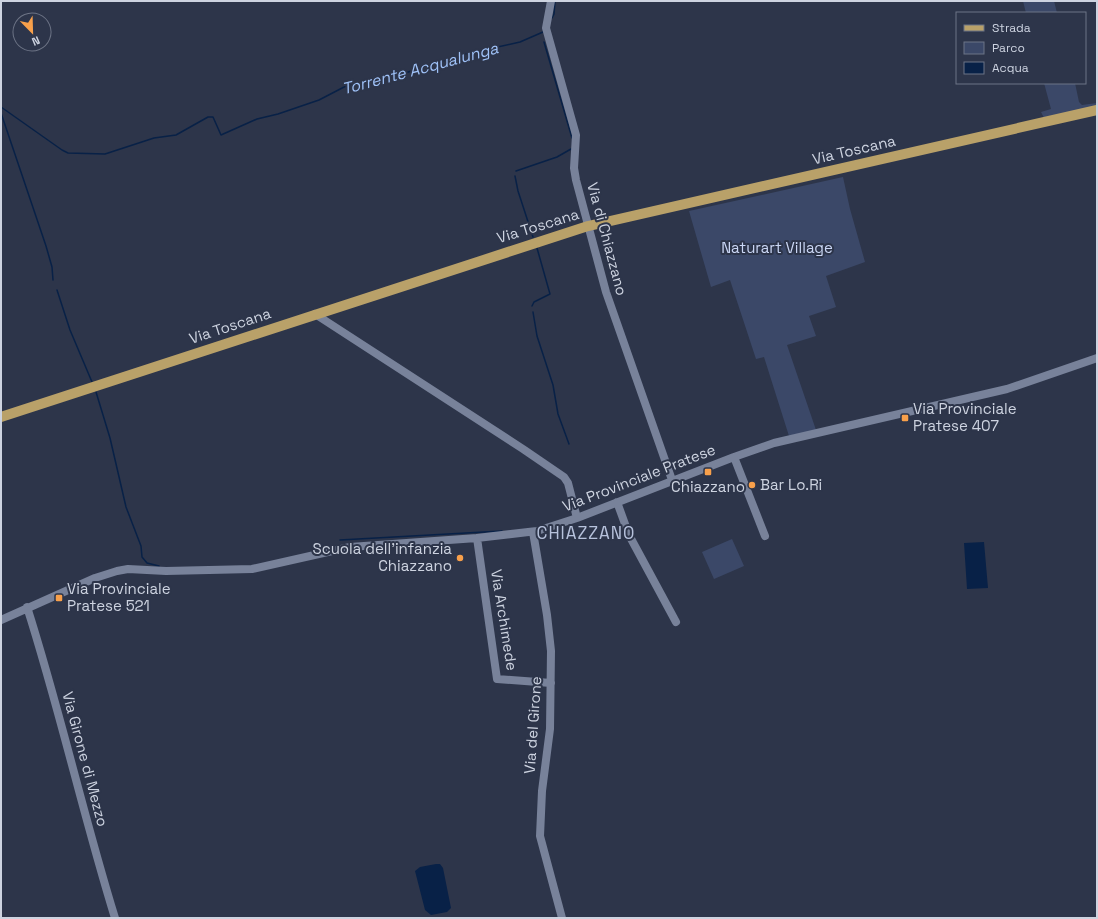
<svg xmlns="http://www.w3.org/2000/svg" width="1098" height="919" viewBox="0 0 1098 919" font-family="'Space Grotesk',sans-serif">
<rect width="100%" height="100%" fill="#2d354a"/>
<path fill="#3b4868" d="M 1023,1 L 1054,1 L 1057,13 L 1026,13 Z
M 1044,83 L 1075,83 L 1079,102 L 1082,105 L 1097,103 L 1097,106 L 1044,118 L 1041,112 L 1051,109 Z
M 843,177 L 850,209 L 865,262 L 826,276 L 836,307 L 809,316 L 816,336 L 787,345 L 816,430 L 789,436 L 764,357 L 756,359 L 730,280 L 711,287 L 689,211 Z
M 732,539 L 744,566 L 714,579 L 702,552 Z"/>
<path fill="#082147" d="M 984,542 L 988,588 L 967,589 L 964,543 Z
M 436,864 L 440,864 L 443,868 L 451,908 L 447,912 L 431,915 L 425,910 L 415,871 L 420,867 Z"/>
<g fill="none" stroke-linecap="round" stroke-linejoin="round">
<path stroke="#082147" stroke-width="1.5" d="M 552,18 L 554,14 L 555,1
M 544,42 L 572,138
M 1,107 L 62,150 L 68,153 L 105,154 L 154,138 L 176,135 L 208,117 L 213,117 L 221,135 L 257,119 L 278,114 L 319,100 L 346,86 L 389,78 L 466,54 L 520,42 L 543,32
M 1,113 L 46,246 L 52,267 L 53,280
M 516,171 L 557,157 L 571,149
M 515,176 L 518,191 L 533,237
M 57,290 L 70,330 L 92,382
M 532,306 L 534,302 L 550,294 L 537,248
M 533,312 L 537,336 L 553,385 L 558,414 L 569,444
M 96,392 L 110,438 L 126,507 L 141,546 L 142,557 L 147,563 L 159,566
M 340,540 L 502,531"/>
<path stroke="#78829a" stroke-width="8" d="M 551,1 L 546,28 L 576,135 L 574,168 L 576,180 L 606,292 L 672,480
M 315,314 L 523,449 L 564,477 L 568,483 L 577,518
M 734,457 L 765,536
M 617,502 L 629,535 L 676,622
M 533,532 L 547,615 L 551,651 L 550,729 L 542,791 L 540,836 L 562,918
M 477,538 L 497,679 L 551,683
M 27,607 C 60,710 83,815 115,918
M 1,620 L 95,578 L 117,571 L 128,569 L 166,571 L 252,569 L 350,547 L 477,538 L 537,531 L 577,518 L 734,457 L 774,443 L 1007,389 L 1097,358"/>
<path stroke="#b9a169" stroke-width="10" d="M 1,417 L 588,226 L 1097,110"/>
</g>
<g fill="#f8a04b" stroke="#2d354a" stroke-width="1.5">
<rect x="901" y="414" width="8" height="8" rx="2"/>
<rect x="704" y="468" width="8" height="8" rx="2"/>
<circle cx="752" cy="485" r="4"/>
<circle cx="460" cy="558" r="4"/>
<rect x="55" y="594" width="8" height="8" rx="2"/>
</g>
<g text-anchor="middle" stroke-width="4" stroke-linejoin="round" paint-order="stroke">
<g font-size="15" fill="#cdd3e0" stroke="#2d354a">
<text transform="translate(854 150) rotate(-13)" y="5">Via Toscana</text>
<text transform="translate(538 226) rotate(-17)" y="5">Via Toscana</text>
<text transform="translate(607 239) rotate(75)" y="5">Via di Chiazzano</text>
<text transform="translate(230 326) rotate(-18)" y="5">Via Toscana</text>
<text transform="translate(639 478) rotate(-21)" y="5">Via Provinciale Pratese</text>
<text transform="translate(504 620) rotate(81)" y="5">Via Archimede</text>
<text transform="translate(533 725) rotate(-86)" y="5">Via del Girone</text>
<text transform="translate(85 759) rotate(75)" y="5">Via Girone di Mezzo</text>
</g>
<g font-size="15" fill="#cbd7f5" stroke="#2d354a">
<text x="777" y="253">Naturart Village</text>
</g>
<g font-size="15" fill="#cdd3e0" stroke="#2d354a" text-anchor="start">
<text x="913" y="414">Via Provinciale<tspan x="913" dy="17">Pratese 407</tspan></text>
<text x="760" y="490">Bar Lo.Ri</text>
<text x="708" y="492" text-anchor="middle">Chiazzano</text>
<text x="452" y="554" text-anchor="end">Scuola dell'infanzia<tspan x="452" dy="17">Chiazzano</tspan></text>
<text x="67" y="594">Via Provinciale<tspan x="67" dy="17">Pratese 521</tspan></text>
</g>
<g font-size="16" font-style="italic" fill="#9fc2f8" stroke="#2d354a">
<text transform="translate(420 68) rotate(-15)" y="6">Torrente Acqualunga</text>
</g>
<g font-size="17" letter-spacing="1" fill="#b7c2dc" stroke="#2d354a">
<text x="586" y="539">CHIAZZANO</text>
</g>
</g>
<rect width="1098" height="919" fill="none" stroke="#cdd3e0" stroke-width="4"/>
<rect x="956" y="12" width="130" height="72" fill="#2d354a" stroke="#6d7486"/>
<rect x="964" y="25" width="20" height="6" fill="#b9a169" stroke="#6d7486"/>
<text x="992" y="32" font-size="12" fill="#cdd3e0">Strada</text>
<rect x="964" y="42" width="20" height="12" fill="#3b4868" stroke="#6d7486"/>
<text x="992" y="52" font-size="12" fill="#cdd3e0">Parco</text>
<rect x="964" y="62" width="20" height="12" fill="#082147" stroke="#6d7486"/>
<text x="992" y="72" font-size="12" fill="#cdd3e0">Acqua</text>
<g transform="translate(32 32) rotate(157)"><circle r="19" fill="#2d354a" stroke="#6d7486"/>
<path d="M0-3L7 15L0 10L-7 15Z" fill="#f8a04b"/>
<text y="-6" font-size="11" font-weight="bold" text-anchor="middle" fill="#cdd3e0">N</text>
</g>
</svg>
